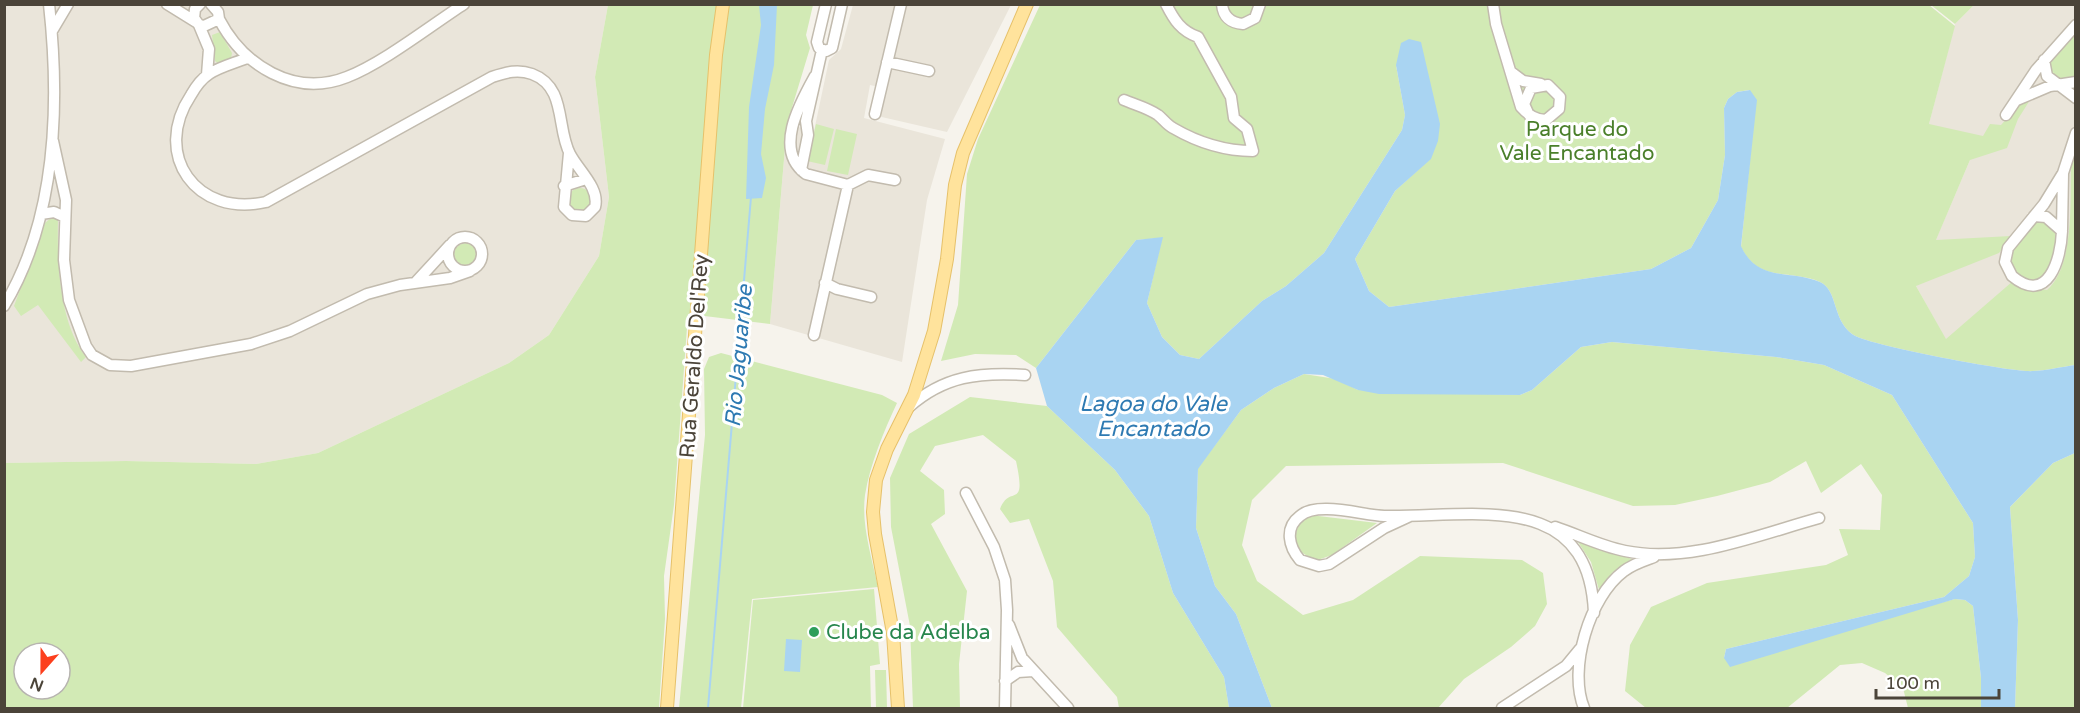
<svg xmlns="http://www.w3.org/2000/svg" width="2080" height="713" viewBox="0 0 2080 713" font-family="'Varela Round',sans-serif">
<rect width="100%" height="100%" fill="#f6f3ec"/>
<path fill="#eae5da" d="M 4,5 L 608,5 L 595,77 L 609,197 L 599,256 L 549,335 L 509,363 L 318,453 L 256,464 L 126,461 L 5,463 Z
M 853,5 L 1011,5 L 947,132 L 873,115 L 879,87 L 870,85 L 864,118 L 945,139 L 927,200 L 902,362 L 770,324 L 787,124 L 814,131 L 829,60 L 841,49 Z
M 1974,5 L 2075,5 L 2075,342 L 1946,340 L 1916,286 L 1970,160 L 1925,139 L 1955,24 Z"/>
<path fill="#d2eab5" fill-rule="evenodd" d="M 608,5 L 813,5 L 806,35 L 810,48 L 787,124 L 770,324 L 688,314 L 674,505 L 664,576 L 665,619 L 659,708 L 5,708 L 4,463 L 126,461 L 256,464 L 318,453 L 509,363 L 549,335 L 599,256 L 609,197 L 595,77 ZM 24,653 L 60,653 L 60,689 L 24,689 Z
M 1040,5 L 1929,5 L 1955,26 L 1929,124 L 1983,136 L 1990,124 L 2001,125 L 2018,106 L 2030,100 L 2018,119 L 2007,148 L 1970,160 L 1936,240 L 2011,236 L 1999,253 L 1916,286 L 1946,339 L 2013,281 L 2027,287 L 2047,290 C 2075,266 2070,198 2071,162 L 2075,153 L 2075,365 C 2060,367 2042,372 2026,371 C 2003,370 1865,345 1852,334 C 1832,319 1838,290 1820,282 C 1789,269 1758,283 1741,247 L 1756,100 L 1749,90 L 1737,92 L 1728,99 L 1724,108 L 1725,155 L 1718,200 L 1691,248 L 1651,269 L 1389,307 L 1369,291 L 1355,259 L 1395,191 L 1431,158 L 1396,65 L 1405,115 L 1402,130 L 1324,253 L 1286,286 L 1262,301 L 1199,359 L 1180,355 L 1162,337 L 1147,303 L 1162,238 L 1136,240 L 1036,368 L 1016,355 L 975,354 L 941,361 L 958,305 L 967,174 L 978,139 Z
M 1931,5 L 1974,5 L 1955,24 Z
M 2075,29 L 2075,77 L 2059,80 L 2052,78 L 2048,64 Z
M 220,32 L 232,53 L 231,59 L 220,65 L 215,61 L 212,35 Z
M 816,124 L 834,129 L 825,165 L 807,161 Z
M 836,129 L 857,134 L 848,175 L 827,171 Z
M568 200a12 12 0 1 1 24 0a12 12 0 1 1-24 0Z
M 52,217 L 58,219 C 57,261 59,323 86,357 L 81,362 L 38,305 L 21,316 L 14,306 L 45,223 Z
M 2039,221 L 2044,221 L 2054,229 C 2060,248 2052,266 2040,280 C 1994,286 2012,231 2039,221 Z
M454 255a12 12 0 1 1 24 0a12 12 0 1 1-24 0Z
M 1612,342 L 1776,357 L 1824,365 L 1892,395 L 1973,523 L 1975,557 L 1969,576 L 1944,597 L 1726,649 L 1724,658 L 1955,599 L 1965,600 L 1973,606 L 1981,678 L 1981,708 L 1908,708 L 1903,688 L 1885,673 L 1862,663 L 1840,665 L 1787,708 L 1646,708 L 1625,691 L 1630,645 L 1651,607 L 1707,583 L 1826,565 L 1848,555 L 1839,529 L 1880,530 L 1882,495 L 1861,464 L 1821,493 L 1806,461 L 1770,482 L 1717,496 L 1675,505 L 1633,506 L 1503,463 L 1286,466 L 1252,500 L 1242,545 L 1257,581 L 1303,615 L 1353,600 L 1420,556 L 1522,560 L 1543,573 L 1547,604 L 1535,626 L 1511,647 L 1464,679 L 1438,708 L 1272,708 L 1236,614 L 1215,586 L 1196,528 L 1198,468 L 1241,410 L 1274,388 L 1304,374 L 1336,379 L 1358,390 L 1520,395 L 1532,390 L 1581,347 Z
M 721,353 L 882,395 L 897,403 C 884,431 870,464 865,495 C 861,525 872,558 878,587 L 752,599 L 741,708 L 679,708 L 705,435 L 704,369 L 709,357 Z
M 970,397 L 1047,406 L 1115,470 L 1149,516 L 1173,593 L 1224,677 L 1229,708 L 1119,708 L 1117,697 L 1057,627 L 1053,581 L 1029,519 L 1010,523 L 1000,509 C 1010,483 1027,512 1016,461 L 983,435 L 935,446 L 920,471 L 944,490 L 945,514 L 931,524 L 967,591 L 959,664 L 960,708 L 913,708 L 910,626 L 891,527 L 890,478 L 909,434 Z
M 2075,453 L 2075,708 L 2015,708 L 2018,620 L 2010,507 L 2053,463 Z
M 1310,515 L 1377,523 L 1332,555 L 1315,561 L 1298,550 C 1293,534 1296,525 1310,515 Z
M 1578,542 L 1632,559 L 1613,572 L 1599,590 L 1591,562 Z
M 874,589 L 880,664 L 870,666 L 871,708 L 743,708 L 753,600 Z
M 875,670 L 886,670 L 887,708 L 876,708 Z"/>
<path fill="#a9d4f2" d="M 759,5 L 777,5 L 774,65 L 765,109 L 761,154 L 766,178 L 762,198 L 746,199 L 749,107 L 761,25 Z
M 1409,39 L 1421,42 L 1440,124 L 1438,141 L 1431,159 L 1395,191 L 1355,259 L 1369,291 L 1389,307 L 1651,269 L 1691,248 L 1718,200 L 1725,155 L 1724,108 L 1728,99 L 1737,92 L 1750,90 L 1757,100 L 1741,246 C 1758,283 1789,269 1820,282 C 1838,290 1832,319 1852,334 C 1865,345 2003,370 2026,371 C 2042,372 2060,367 2075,365 L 2075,453 L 2053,463 L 2010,507 L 2018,620 L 2015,708 L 1981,708 L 1981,678 L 1973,606 L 1965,600 L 1955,599 L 1730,667 L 1724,658 L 1726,649 L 1944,597 L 1969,576 L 1975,557 L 1973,523 L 1892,395 L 1824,365 L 1776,357 L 1612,342 L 1581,347 L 1532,390 L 1520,395 L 1379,394 L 1358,390 L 1323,375 L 1304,374 L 1274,388 L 1241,410 L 1198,469 L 1196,528 L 1215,586 L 1236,614 L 1272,708 L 1229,708 L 1224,677 L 1173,593 L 1149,516 L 1115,470 L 1047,406 L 1036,368 L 1136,240 L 1163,237 L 1147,303 L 1162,337 L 1180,355 L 1199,359 L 1262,301 L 1286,286 L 1324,253 L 1402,130 L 1405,115 L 1396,65 L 1401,43 Z
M 786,639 L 802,640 L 800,672 L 784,671 Z"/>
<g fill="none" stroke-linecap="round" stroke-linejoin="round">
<path stroke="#a9d4f2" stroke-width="2" d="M 708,708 L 751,197"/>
<defs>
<path id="minor" d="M 167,4 L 196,22
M 200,4 L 195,9 L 194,18 L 199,25 L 204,26 L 219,19 L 218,12 L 211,4
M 826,4 L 817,42 L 819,48 L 826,51 L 832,48 L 842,4
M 1222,4 C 1223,17 1231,23 1243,24 L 1255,18 L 1260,4
M 1493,4 L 1496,24 L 1521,107 C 1528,115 1535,120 1546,120 L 1559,109 L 1560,97 L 1548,85 L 1531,88 L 1524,104 L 1529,115
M 219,19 C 243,65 294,98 347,77 C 383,63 430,26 464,4
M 199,25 L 209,49 L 207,75
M 52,31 L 68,4
M 247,58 C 235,63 219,67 209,74 C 201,79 195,88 191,95 C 151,155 197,218 266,202 L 492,77 C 507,72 518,69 532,74 C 567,87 556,128 570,154 C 578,170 600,188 595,207 L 586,216 L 572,215 L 564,207 L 569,153
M 2044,60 L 2047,76 L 2076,98
M 887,62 L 929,71
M 1511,72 L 1523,81 L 1541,84
M 815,76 C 800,103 773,150 806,174 L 848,185 L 868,175 L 895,180
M 1124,100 C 1136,105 1148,108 1158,115 C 1163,119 1167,125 1173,128 C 1197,142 1225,151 1253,151 L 1247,129 L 1234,118 L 1231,97 L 1198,37 C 1181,31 1174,20 1166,4
M 2017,100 L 2050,86 L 2076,82
M 875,114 L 901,4
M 2006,115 L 2036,70 L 2076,25
M 53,141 L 66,200 L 64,260 L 69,300 L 86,346 L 92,355 L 110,365 L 131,366 L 251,344 L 290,331 L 367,294 L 400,285 L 450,278 L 470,271
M 801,170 L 808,135 L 806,121 L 822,50
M 564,186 L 586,179
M 41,214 L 54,212 L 65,217
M 2034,216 L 2046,217 L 2062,231 C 2061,259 2048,306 2012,276 L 2005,262 L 2008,248 L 2044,204 L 2063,173
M 2062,230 L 2063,173 L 2076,133
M448 254a17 17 0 1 1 34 0a17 17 0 1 1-34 0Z
M 416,282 L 450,245
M 825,283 L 837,289 L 871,297
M 4,306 C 57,218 60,104 49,4
M 814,335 L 848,185
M 909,407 C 944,376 979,372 1025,375
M 966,493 L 994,547 L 1005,580 L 1007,610 L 1005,708
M 1410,516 L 1384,528 L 1329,564 L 1319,566 L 1300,560 C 1289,547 1284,528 1300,516 C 1317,501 1362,515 1384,516 C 1471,518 1589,487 1594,613
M 1555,527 C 1579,535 1600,546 1625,551 C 1689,564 1757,535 1819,518
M 1009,625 L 1022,658 L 1068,708
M 1005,681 L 1018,672 L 1033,671
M 1502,708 L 1566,666 L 1580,649
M 1584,708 C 1568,669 1589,597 1624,571 C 1633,564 1643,561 1654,557"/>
<path id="major" d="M 667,708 L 716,55 L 723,4
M 898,708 L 893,633 L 875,534 L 873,512 L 876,480 L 887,449 L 914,395 L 934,331 L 947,259 L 955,185 L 963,153 L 1027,4"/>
</defs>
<use href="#minor" stroke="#c2bbae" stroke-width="13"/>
<use href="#major" stroke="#e6c16a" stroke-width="14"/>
<use href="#minor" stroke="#fff" stroke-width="10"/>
<use href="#major" stroke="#ffe39c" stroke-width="12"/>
</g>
<circle fill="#2e9e5b" stroke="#fff" stroke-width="2" cx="814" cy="632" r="6"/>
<g text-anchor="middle" stroke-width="6" stroke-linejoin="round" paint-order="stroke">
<g font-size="21" fill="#4a7f2a" stroke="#fff">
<text x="1577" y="136">Parque do<tspan x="1577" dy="24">Vale Encantado</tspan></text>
</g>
<g font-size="21" fill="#4b4439" stroke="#fff">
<text transform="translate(694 356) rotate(-86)" y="7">Rua Geraldo Del'Rey</text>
</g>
<g font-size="21" fill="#27864d" stroke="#fff" text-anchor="start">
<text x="826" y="639">Clube da Adelba</text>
</g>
<g font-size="22" font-style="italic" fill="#2e7ab2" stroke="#fff">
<text transform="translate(738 356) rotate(-85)" y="8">Rio Jaguaribe</text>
<text x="1153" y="411">Lagoa do Vale<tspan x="1153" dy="25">Encantado</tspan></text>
</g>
</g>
<rect width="2080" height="713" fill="none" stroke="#4b4439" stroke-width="12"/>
<g transform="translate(42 671) rotate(201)"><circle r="28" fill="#ffffff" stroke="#b7b4b0" stroke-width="1.5"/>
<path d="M0-4.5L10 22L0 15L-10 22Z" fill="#fc3f1d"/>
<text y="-9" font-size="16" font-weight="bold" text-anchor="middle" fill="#4b4439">N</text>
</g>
<path d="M1876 689v9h123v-9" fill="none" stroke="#4b4439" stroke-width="3"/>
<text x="1885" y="689" font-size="18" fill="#4b4439" stroke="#ffffff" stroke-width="4.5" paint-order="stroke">100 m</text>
</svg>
